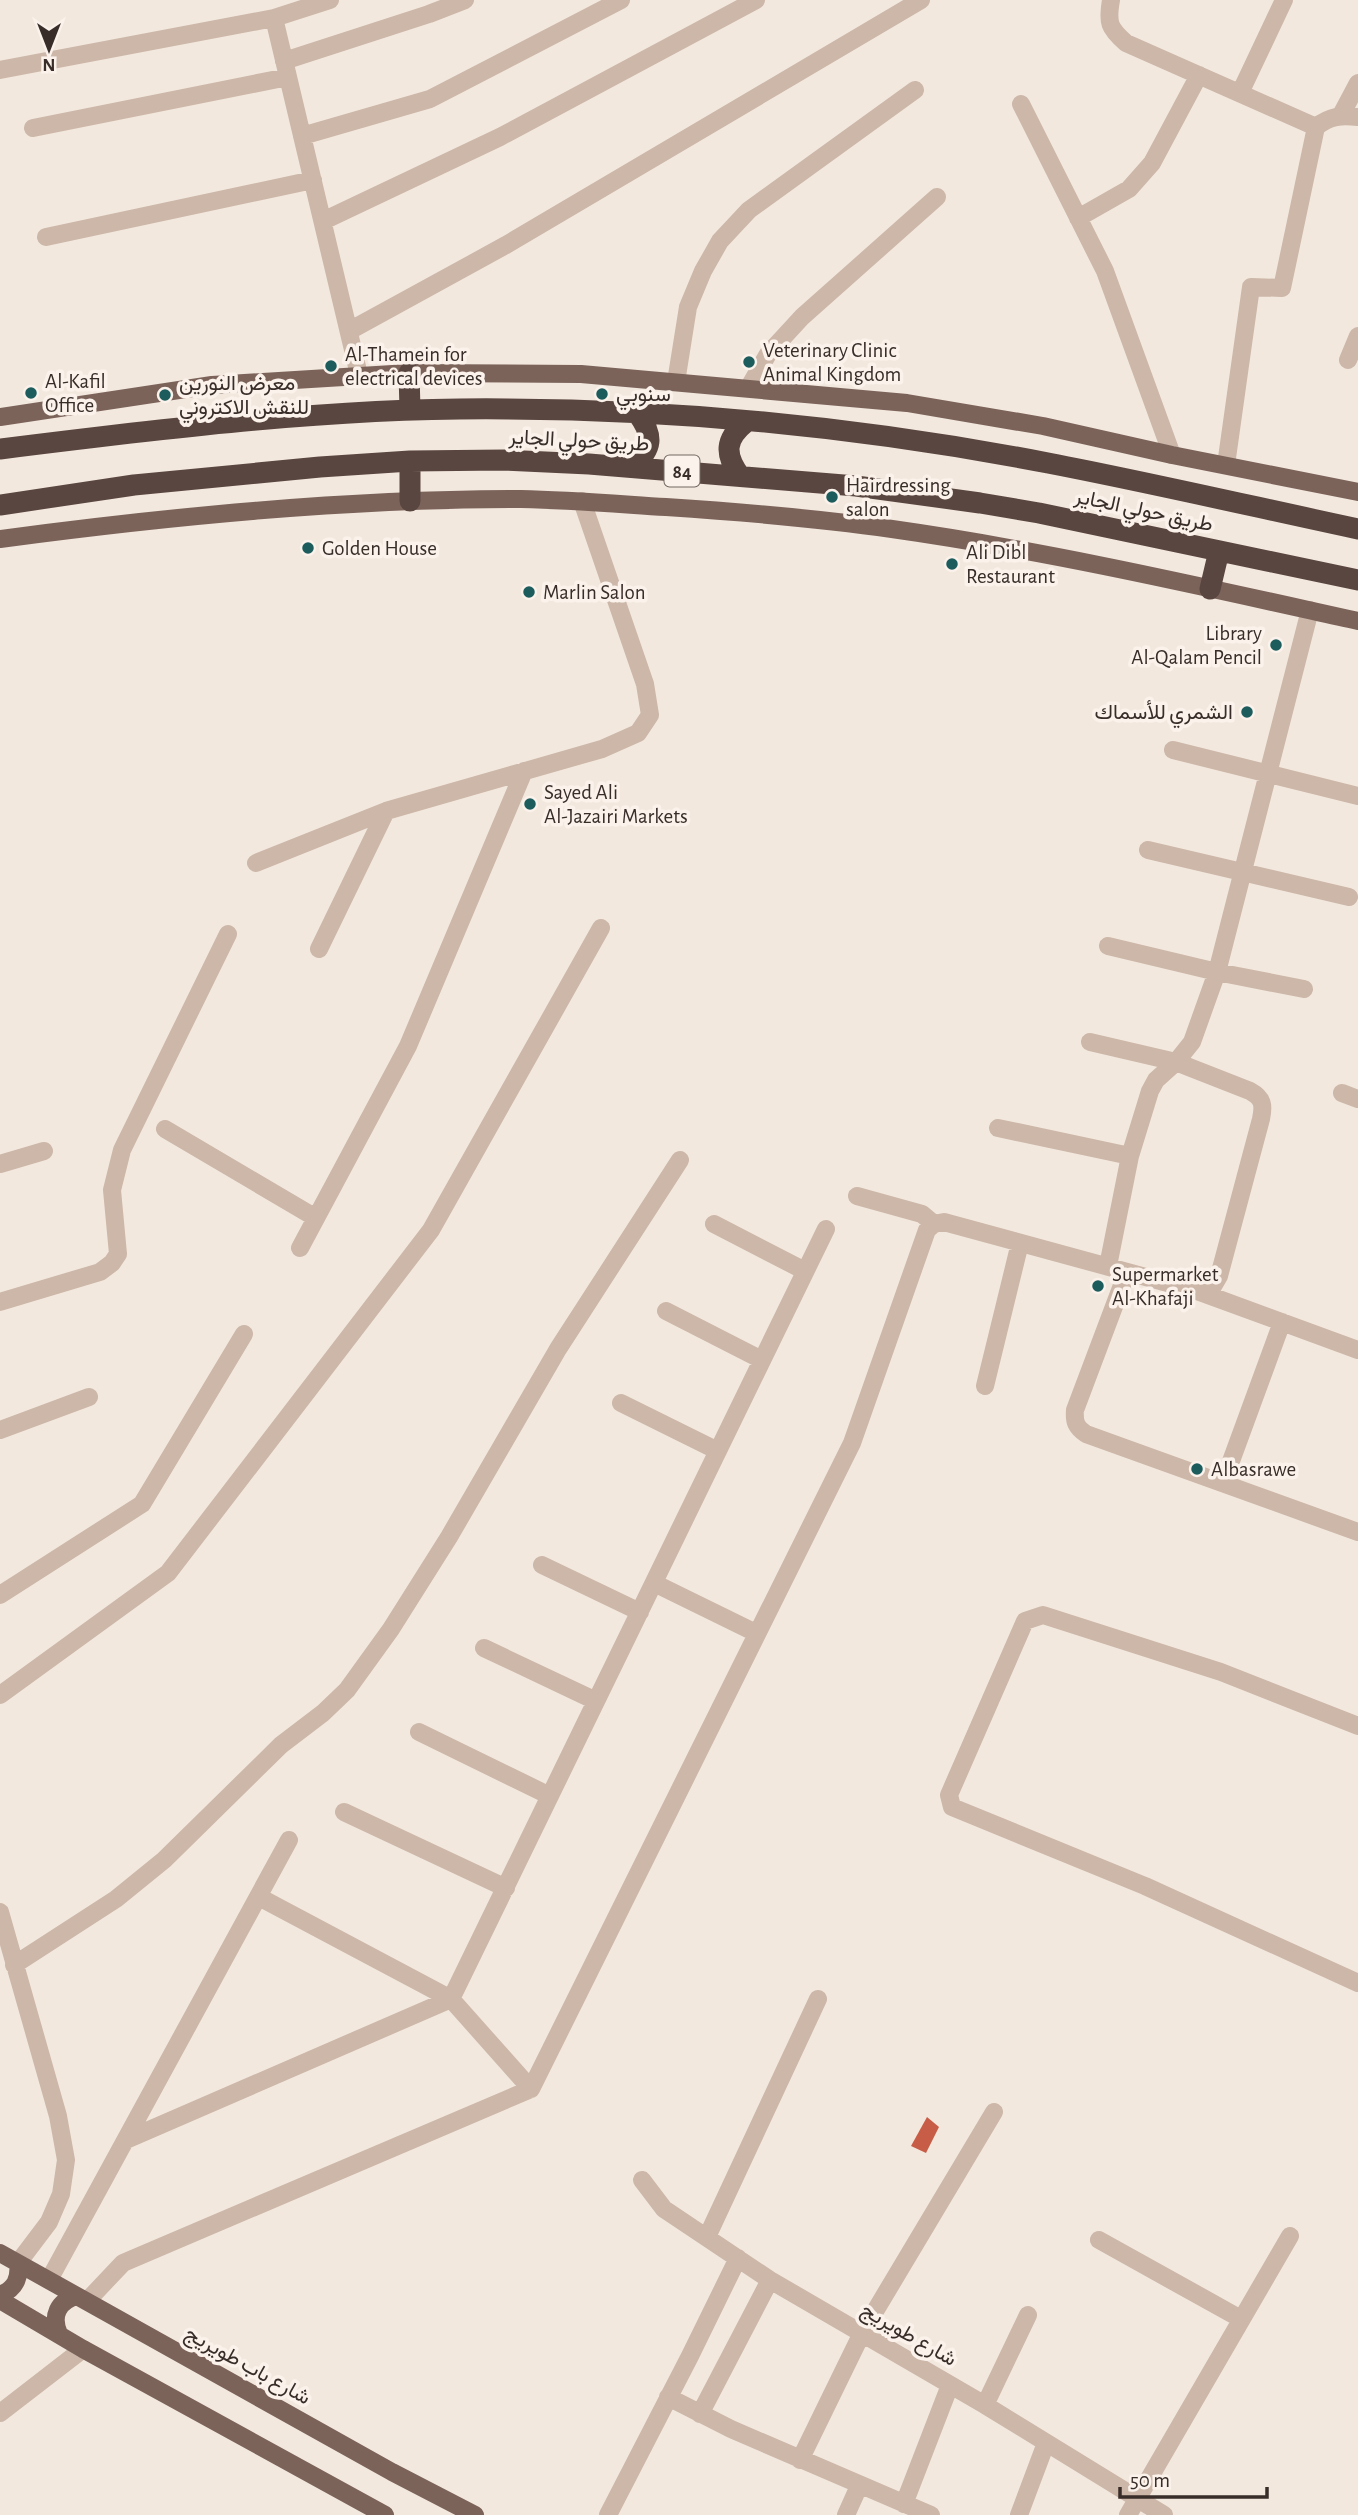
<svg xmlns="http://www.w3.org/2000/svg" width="1358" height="2515" viewBox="0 0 1358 2515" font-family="'Alegreya Sans',Vazirmatn,sans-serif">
<rect width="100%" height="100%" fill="#f3e8de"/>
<path fill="#c85d47" d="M 927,2117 L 939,2127 L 926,2153 L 911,2146 Z"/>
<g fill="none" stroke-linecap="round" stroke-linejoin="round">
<path stroke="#ccb7a9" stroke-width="18" d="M 1111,0 C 1107,23 1109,28 1126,43 L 1316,127 L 1282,288 L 1251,287 L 1226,465
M 274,18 L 359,375
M 284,61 L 429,14 L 465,0
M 0,70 L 274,18 L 330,0
M 1240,93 L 1284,0
M 1021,104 L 1105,271 L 1172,455
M 1341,115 L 1358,83
M 1316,127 C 1330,116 1341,115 1358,117
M 33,128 L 288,77
M 302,136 L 430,99 L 621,0
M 1078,218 L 1129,189 L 1152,163 L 1199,75
M 323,221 L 500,137 L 756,0
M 46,237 L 313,180
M 349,331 L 506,245 L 921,0
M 1348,360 L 1358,336
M 676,382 L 688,307 L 703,271 L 720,241 L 749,210 L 915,90
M 749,387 L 768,354 L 802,317 L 937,197
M 1173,750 L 1358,796
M 1148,850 L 1349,897
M 256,863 L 386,811 L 602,749 L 638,733 L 650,715 L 645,684 L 582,501
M 1108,946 L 1217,972 L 1304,989
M 319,949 L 386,811
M 1342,1093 L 1358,1099
M 998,1128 L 1130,1156
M 165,1129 L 316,1218
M 0,1164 L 44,1151
M 857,1196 L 922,1214 L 934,1224
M 714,1224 L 805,1271
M 300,1248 L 408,1046 L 524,771
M 1108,1266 L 1130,1156 L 1150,1091 L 1156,1080 L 1176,1062 L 1192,1042 L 1217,972 L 1310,610
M 1127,1272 L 1075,1410 C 1074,1422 1076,1427 1086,1434 L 1358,1532
M 1197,1291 L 1358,1350
M 0,1302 L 100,1272 L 112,1263 L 118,1254 L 112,1190 L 122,1150 L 228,934
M 666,1311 L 762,1360
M 985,1386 L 1020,1243
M 621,1403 L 718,1451
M 0,1430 L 89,1397
M 1223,1483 L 1282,1322
M 542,1565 L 640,1612
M 654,1583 L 756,1633
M 0,1595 L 142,1504 L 244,1334
M 484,1648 L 596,1701
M 0,1695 L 168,1573 L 431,1230 L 601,928
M 1358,1726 L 1221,1672 L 1043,1615 L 1025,1621 L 949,1795 L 952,1807 L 1145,1886 L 1358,1983
M 419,1732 L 550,1796
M 344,1812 L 506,1888
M 259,1897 L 451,1999 L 531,2089
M 0,1912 L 58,2116 L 66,2160 L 61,2194 L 49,2222 L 18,2263
M 14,1965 L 116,1899 L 164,1860 L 281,1745 L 323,1713 L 347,1690 L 391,1629 L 449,1537 L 558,1349 L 680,1160
M 126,2140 L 451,1999 L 826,1229
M 642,2180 L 664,2209 L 770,2280 L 985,2405 L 1164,2515
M 707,2237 L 818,1999
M 1099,2240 L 1241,2319
M 49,2280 L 289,1840
M 87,2301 L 123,2263 L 531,2089 L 852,1443 L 927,1230 L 934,1224 L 944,1222 L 1197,1291 L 1212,1288 L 1219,1276 L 1261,1119 C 1264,1105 1263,1098 1250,1091 L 1176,1062 L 1090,1042
M 668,2397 L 731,2429 L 931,2515
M 985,2405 L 1028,2315
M 0,2413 L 83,2349
M 700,2414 L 770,2280
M 800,2460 L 862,2333 L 994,2112
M 904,2504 L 950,2385
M 608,2515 L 690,2356 L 738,2258
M 846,2515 L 859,2486
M 1019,2515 L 1046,2443
M 1128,2515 L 1290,2236"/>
<path stroke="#7b635a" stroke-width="18" d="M 0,417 L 212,385 L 409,373 L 581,374 L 907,403 L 1043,426 L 1172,455 L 1358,492
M 0,539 C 173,516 347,499 521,499 C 570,500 618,504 666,507 C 741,512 817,518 892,529 C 1048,551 1204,587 1358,621
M 0,2253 L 392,2472 L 475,2515
M 0,2295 C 15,2289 20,2279 18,2263
M 0,2300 L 83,2349 L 385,2515
M 59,2334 C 51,2316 58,2301 77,2296"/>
<path stroke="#5a4640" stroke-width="21" d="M 409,373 L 410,410
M 0,449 C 168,428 338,407 508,409 C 687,410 872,429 1048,463 C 1152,483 1255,507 1358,529
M 410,461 L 410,501
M 632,467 C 653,449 654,436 638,414
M 740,476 C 724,454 725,439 746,422
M 0,505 L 134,485 L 320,467 L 410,461 L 504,460 L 589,464 L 856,486 L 980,503 L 1039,513 L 1358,580
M 1210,589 L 1219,551"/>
</g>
<g fill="#1d5c5c" stroke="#faf2eb" stroke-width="2.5">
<circle cx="749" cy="362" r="7"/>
<circle cx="331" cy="366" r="7"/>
<circle cx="31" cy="393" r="7"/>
<circle cx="602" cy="394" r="7"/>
<circle cx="165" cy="395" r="7"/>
<circle cx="832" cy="497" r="7"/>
<circle cx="308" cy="548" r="7"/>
<circle cx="952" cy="564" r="7"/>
<circle cx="529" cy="592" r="7"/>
<circle cx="1276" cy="645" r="7"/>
<circle cx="1247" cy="712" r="7"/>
<circle cx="530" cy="804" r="7"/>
<circle cx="1098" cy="1286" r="7"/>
<circle cx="1197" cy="1469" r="7"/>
</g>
<g text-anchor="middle" stroke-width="7" stroke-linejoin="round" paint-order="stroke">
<rect fill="#faf2eb" stroke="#736863" stroke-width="2" x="664.5" y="455.5" width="35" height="31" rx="5"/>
<g font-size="19" font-weight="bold" fill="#392d29">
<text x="682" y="478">84</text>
</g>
<g font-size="21" fill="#392d29" stroke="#faf2eb" text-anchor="start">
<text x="763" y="357">Veterinary Clinic<tspan x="763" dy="24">Animal Kingdom</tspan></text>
<text x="345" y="361">Al-Thamein for<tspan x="345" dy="24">electrical devices</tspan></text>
<text x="45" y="388">Al-Kafil<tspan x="45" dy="24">Office</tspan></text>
<text x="179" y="390">معرض النورين<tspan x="179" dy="24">للنقش الاكتروني</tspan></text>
<text x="616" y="401">سنوبي</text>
<text x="846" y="492">Hairdressing<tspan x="846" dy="24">salon</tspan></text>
<text x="322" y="555">Golden House</text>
<text x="966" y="559">Ali Dibl<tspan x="966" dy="24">Restaurant</tspan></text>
<text x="543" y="599">Marlin Salon</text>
<text x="1262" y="640" text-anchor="end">Library<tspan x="1262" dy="24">Al-Qalam Pencil</tspan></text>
<text x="1233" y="719" text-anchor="end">الشمري للأسماك</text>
<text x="544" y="799">Sayed Ali<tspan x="544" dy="24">Al-Jazairi Markets</tspan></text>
<text x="1112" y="1281">Supermarket<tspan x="1112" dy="24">Al-Khafaji</tspan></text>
<text x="1211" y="1476">Albasrawe</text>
</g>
<g font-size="21" fill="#392d29" stroke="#faf2eb">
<text transform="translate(579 440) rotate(3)" y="7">طريق حولي الجاير</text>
<text transform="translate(1144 510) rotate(12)" y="7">طريق حولي الجاير</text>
<text transform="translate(909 2334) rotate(30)" y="7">شارع طويريج</text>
<text transform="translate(248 2365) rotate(29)" y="7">شارع باب طويريج</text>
</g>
</g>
<g transform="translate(49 49) rotate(180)" stroke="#faf2eb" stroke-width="5" paint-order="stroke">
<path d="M0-5L12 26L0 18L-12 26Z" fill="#392d29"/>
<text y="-10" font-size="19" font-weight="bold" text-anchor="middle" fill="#392d29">N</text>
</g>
<path d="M1120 2487v10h147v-10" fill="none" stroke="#392d29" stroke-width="3.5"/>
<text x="1130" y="2487" font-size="21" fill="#392d29" stroke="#faf2eb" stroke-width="5" paint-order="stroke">50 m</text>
</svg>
